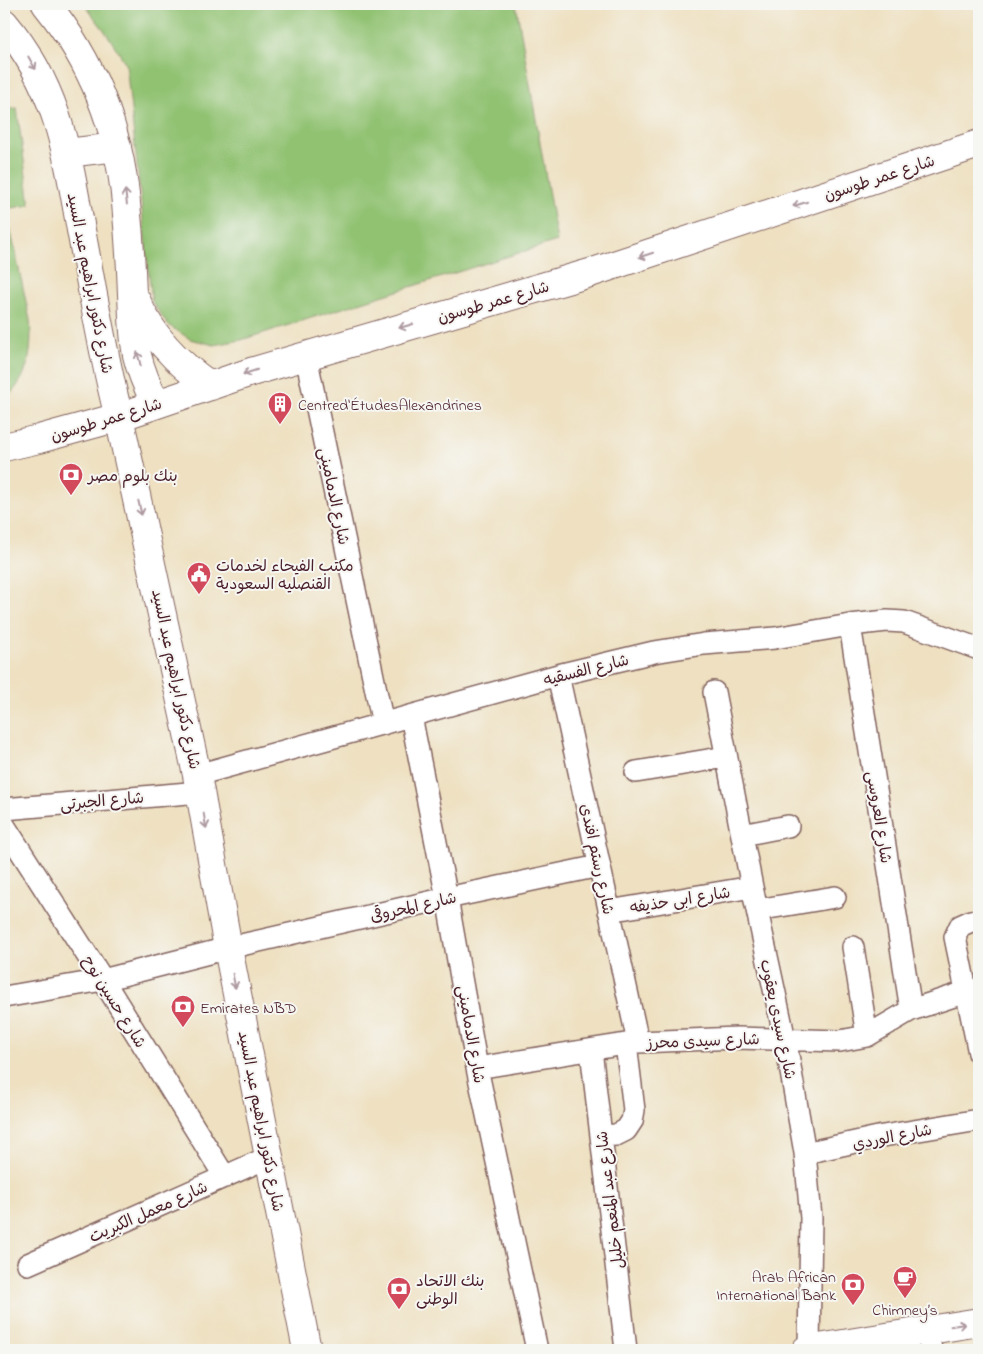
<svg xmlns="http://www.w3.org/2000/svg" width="983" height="1354" viewBox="0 0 983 1354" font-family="'Indie Flower','Playpen Sans Arabic',sans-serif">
<rect width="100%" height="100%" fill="#f6f6f2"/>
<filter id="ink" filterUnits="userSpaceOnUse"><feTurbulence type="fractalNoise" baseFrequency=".02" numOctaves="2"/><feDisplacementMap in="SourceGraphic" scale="10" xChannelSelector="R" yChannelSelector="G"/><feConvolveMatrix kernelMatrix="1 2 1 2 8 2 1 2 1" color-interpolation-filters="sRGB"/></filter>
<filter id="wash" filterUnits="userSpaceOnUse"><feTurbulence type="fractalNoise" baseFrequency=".0096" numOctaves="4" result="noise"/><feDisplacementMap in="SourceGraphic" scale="20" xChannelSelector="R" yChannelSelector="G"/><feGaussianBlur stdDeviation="1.12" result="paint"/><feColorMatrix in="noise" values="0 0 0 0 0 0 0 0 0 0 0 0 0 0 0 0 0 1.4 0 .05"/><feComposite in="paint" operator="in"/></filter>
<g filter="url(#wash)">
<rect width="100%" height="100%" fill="#eee0c0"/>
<path fill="#91c272" stroke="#6e704e" d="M 84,4 L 516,4 L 557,241 L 241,340 L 214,345 L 190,339 L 168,325 L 152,302 L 126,64 L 107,34 Z
M 17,108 L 30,205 L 6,209 L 30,320 C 33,351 29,379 4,400 L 4,110 Z"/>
</g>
<g filter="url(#ink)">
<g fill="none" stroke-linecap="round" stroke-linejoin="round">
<defs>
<path id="street" d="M 306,356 L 383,724
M 850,625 L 911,1010
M 558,675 L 638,1042
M 714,692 L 752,887 L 787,1049 L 805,1153 L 811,1218 L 809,1350
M 411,716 L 447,898 L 477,1068 L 537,1350
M 636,772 L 726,757
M 197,775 L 558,675 L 654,652 L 704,644 L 775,638 L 850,625 L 887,621 L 904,622 L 979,649
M 4,809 L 200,792
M 4,825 L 103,980 L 225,1177
M 742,835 L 788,826
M 757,910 L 835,897
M 609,911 L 752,887
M 979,920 L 971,921 L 960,926 L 955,937 L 979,1053
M 853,947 L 867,1036
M 4,997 L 103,980 L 228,948 L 447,898 L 599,866
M 591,1050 L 626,1350
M 477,1068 L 638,1042 L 738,1038 L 840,1041 L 867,1036 L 911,1010 L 966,992 L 979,991
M 601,1136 L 616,1135 L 626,1130 L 632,1121 L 634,1110 L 626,1044
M 805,1153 L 883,1136 L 979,1120
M 28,1264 L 269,1157
M 928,1330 L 931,1350"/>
<path id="secondary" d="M 46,4 C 92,61 119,129 126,203 C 129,233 131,264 132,294 C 133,314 133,335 137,355 C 141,372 148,388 156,404
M 4,23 C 58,87 67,152 81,230 C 93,293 103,356 119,417 L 197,775 L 228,948 L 307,1350
M 67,153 L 117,147
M 136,300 C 151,336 178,364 211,386
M 4,447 L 39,439 L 119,417 L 251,372 L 590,273 L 979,144"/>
<path id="primary" d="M 806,1350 L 979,1322"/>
</defs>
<use href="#street" stroke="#83635f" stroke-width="24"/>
<use href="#secondary" stroke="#83635f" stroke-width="30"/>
<use href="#primary" stroke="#83635f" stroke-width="30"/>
<use href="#street" stroke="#fff" stroke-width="21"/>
<use href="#secondary" stroke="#fff" stroke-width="28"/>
<use href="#primary" stroke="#fff" stroke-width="28"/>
</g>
<defs><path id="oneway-shaft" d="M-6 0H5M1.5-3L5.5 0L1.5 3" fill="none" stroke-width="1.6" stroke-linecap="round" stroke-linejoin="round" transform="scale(1.25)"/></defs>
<g stroke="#ae9aa0">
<use href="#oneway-shaft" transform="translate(32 63) rotate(60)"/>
<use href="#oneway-shaft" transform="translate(126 197) rotate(-97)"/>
<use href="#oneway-shaft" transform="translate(800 204) rotate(162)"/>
<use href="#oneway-shaft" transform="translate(646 255) rotate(162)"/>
<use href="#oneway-shaft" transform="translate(406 326) rotate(164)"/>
<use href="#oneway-shaft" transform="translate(139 359) rotate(-104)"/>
<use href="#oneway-shaft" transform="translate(250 372) rotate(162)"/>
<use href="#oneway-shaft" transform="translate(140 508) rotate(77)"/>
<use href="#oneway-shaft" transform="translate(205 821) rotate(80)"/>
<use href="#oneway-shaft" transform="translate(234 981) rotate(79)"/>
<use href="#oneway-shaft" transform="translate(958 1325) rotate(-9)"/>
</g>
</g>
<defs>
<symbol id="building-pin" viewBox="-11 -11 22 30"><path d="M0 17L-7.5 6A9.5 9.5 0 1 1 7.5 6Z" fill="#d1495b" stroke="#f6f6f2"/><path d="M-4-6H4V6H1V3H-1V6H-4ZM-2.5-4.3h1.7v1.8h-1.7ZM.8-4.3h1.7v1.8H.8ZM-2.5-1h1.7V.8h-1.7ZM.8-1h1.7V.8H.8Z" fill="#fff"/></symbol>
<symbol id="bank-pin" viewBox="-11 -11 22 30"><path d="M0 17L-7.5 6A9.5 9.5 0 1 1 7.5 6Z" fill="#d1495b" stroke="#f6f6f2"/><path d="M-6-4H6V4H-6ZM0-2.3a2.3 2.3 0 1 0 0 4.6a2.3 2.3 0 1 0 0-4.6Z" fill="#fff"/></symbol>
<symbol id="civic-pin" viewBox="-11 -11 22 30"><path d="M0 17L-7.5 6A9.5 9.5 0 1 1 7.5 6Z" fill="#d1495b" stroke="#f6f6f2"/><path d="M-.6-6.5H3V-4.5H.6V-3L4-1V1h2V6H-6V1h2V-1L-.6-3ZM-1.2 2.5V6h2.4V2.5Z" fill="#fff"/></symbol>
<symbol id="cafe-pin" viewBox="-11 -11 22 30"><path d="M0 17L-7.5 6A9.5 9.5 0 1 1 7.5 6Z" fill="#d1495b" stroke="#f6f6f2"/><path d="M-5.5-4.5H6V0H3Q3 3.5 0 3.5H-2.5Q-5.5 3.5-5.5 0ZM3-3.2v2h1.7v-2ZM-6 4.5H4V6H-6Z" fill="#fff"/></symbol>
</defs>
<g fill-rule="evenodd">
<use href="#building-pin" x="266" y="390" width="28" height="38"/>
<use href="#bank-pin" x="57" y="461" width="28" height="38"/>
<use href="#civic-pin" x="185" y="560" width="28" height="38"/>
<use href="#bank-pin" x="169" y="993" width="28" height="38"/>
<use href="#cafe-pin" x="891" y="1264" width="28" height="38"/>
<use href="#bank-pin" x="839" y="1271" width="28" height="38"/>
<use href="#bank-pin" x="385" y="1275" width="28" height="38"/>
</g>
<g text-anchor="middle" stroke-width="4" stroke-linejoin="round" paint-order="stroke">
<g font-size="16" fill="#4a1f2b" stroke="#f6f6f2">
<text transform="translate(879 177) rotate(-18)" y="6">شارع عمر طوسون</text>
<text transform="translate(91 283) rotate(79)" y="6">شارع دكتور ابراهيم عبد السيد</text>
<text transform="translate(493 301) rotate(-16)" y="6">شارع عمر طوسون</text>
<text transform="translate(106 419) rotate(-17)" y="6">شارع عمر طوسون</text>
<text transform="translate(335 496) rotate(78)" y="6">شارع الدمامينى</text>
<text transform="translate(586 669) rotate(-14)" y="6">شارع الفسقيه</text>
<text transform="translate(177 679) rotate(78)" y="6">شارع دكتور ابراهيم عبد السيد</text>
<text transform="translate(102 800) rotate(-5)" y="6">شارع الجبرتى</text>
<text transform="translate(880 817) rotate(81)" y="6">شارع العروسى</text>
<text transform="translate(598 859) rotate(78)" y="6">شارع رستم افندى</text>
<text transform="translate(680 899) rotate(-9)" y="6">شارع ابى حذيفه</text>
<text transform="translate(413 906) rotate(-13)" y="6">شارع المحروقى</text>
<text transform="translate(115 1001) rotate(58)" y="6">شارع حسين نوح</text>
<text transform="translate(779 1019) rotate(78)" y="6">شارع سيدى يعقوب</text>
<text transform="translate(472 1034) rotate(80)" y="6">شارع الدمامينى</text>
<text transform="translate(703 1040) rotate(-2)" y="6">شارع سيدى محرز</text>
<text transform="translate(262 1121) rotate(79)" y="6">شارع دكتور ابراهيم عبد السيد</text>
<text transform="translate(892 1136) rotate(-11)" y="6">شارع الوردي</text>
<text transform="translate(609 1200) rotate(-97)" y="6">شارع عبد المنعم خليل</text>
<text transform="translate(148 1211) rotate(-24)" y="6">شارع معمل الكبريت</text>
</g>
<g font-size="16" fill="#4a1f2b" stroke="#f6f6f2" text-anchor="start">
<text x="298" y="410">Centred'ÉtudesAlexandrines</text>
<text x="88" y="481">بنك بلوم مصر</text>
<text x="216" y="571">مكتب الفيحاء لخدمات<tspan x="216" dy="18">القنصليه السعودية</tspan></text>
<text x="200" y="1013">Emirates NBD</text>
<text x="836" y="1282" text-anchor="end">Arab African<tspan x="836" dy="18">International Bank</tspan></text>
<text x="416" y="1286">بنك الاتحاد<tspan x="416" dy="18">الوطنى</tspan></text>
<text x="905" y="1315" text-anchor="middle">Chimney’s</text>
</g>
</g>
<rect width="983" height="1354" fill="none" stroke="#f6f6f2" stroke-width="20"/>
</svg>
